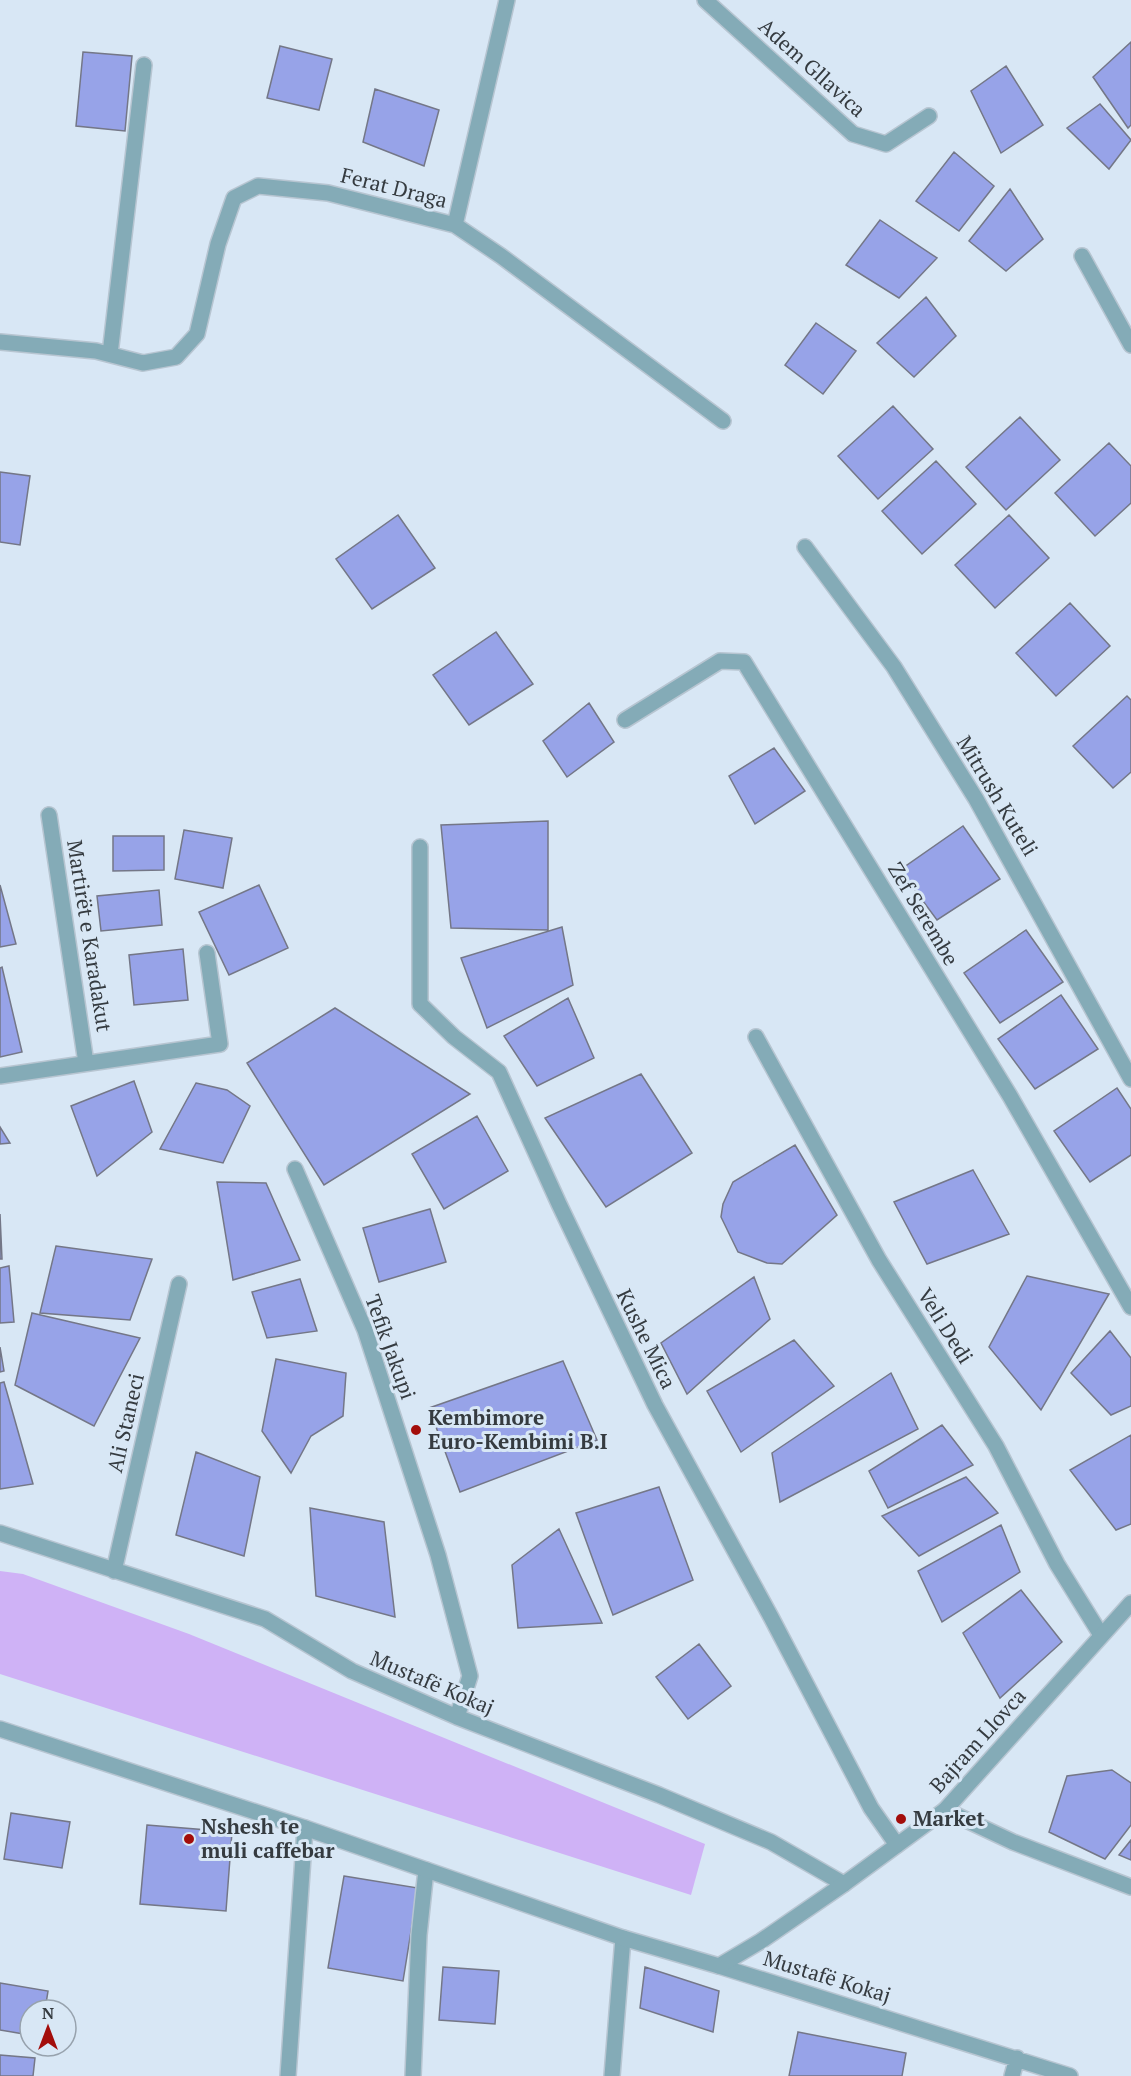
<svg xmlns="http://www.w3.org/2000/svg" width="1131" height="2076" viewBox="0 0 1131 2076" font-family="'PT Serif',serif">
<rect width="100%" height="100%" fill="#d8e7f5"/>
<path fill="#cfb2f6" d="M 0,1571 L 23,1574 L 189,1634 L 705,1844 L 691,1895 L 0,1674 Z"/>
<path fill="#97a3e8" stroke="#747787" stroke-width="1.5" d="M 1131,42 L 1131,125 L 1128,128 L 1093,77 Z
M 280,46 L 332,59 L 319,110 L 267,98 Z
M 83,52 L 132,56 L 125,131 L 76,126 Z
M 1006,66 L 1043,125 L 1001,153 L 971,91 Z
M 375,89 L 439,110 L 424,166 L 363,142 Z
M 1100,104 L 1131,140 L 1109,169 L 1067,128 Z
M 954,152 L 994,186 L 959,231 L 916,201 Z
M 1010,189 L 1043,239 L 1006,271 L 969,241 Z
M 880,220 L 937,258 L 899,298 L 846,265 Z
M 926,297 L 956,336 L 914,377 L 877,343 Z
M 816,323 L 856,351 L 823,394 L 785,365 Z
M 893,406 L 933,449 L 878,499 L 838,456 Z
M 1020,417 L 1060,460 L 1006,510 L 966,467 Z
M 1109,443 L 1131,466 L 1131,503 L 1095,536 L 1055,493 Z
M 936,461 L 976,504 L 922,554 L 882,511 Z
M 0,472 L 30,476 L 20,545 L 0,542 Z
M 398,515 L 435,568 L 372,609 L 336,559 Z
M 1009,515 L 1049,558 L 995,608 L 955,565 Z
M 1070,603 L 1110,646 L 1056,696 L 1016,653 Z
M 496,632 L 533,684 L 469,725 L 433,675 Z
M 1127,696 L 1131,700 L 1131,772 L 1113,788 L 1073,746 Z
M 589,703 L 614,742 L 567,777 L 543,741 Z
M 774,748 L 805,791 L 755,824 L 729,776 Z
M 548,821 L 548,930 L 451,928 L 441,825 Z
M 963,826 L 1000,879 L 937,920 L 900,870 Z
M 184,830 L 232,838 L 223,888 L 175,879 Z
M 113,836 L 164,836 L 164,870 L 113,871 Z
M 0,885 L 16,944 L 0,947 Z
M 259,885 L 288,948 L 229,975 L 199,912 Z
M 159,890 L 162,925 L 101,931 L 97,896 Z
M 562,927 L 573,985 L 487,1028 L 461,958 Z
M 1026,930 L 1063,982 L 1000,1023 L 964,973 Z
M 183,949 L 188,1000 L 134,1005 L 129,955 Z
M 2,967 L 22,1052 L 0,1057 L 0,968 Z
M 1061,995 L 1098,1049 L 1035,1089 L 998,1039 Z
M 568,998 L 594,1058 L 537,1086 L 504,1036 Z
M 335,1008 L 470,1094 L 324,1185 L 247,1063 Z
M 641,1074 L 692,1153 L 606,1207 L 545,1118 Z
M 134,1081 L 152,1132 L 97,1176 L 71,1106 Z
M 196,1083 L 227,1090 L 250,1106 L 223,1163 L 160,1149 Z
M 1117,1088 L 1131,1109 L 1131,1155 L 1090,1182 L 1054,1131 Z
M 477,1116 L 508,1171 L 444,1209 L 412,1154 Z
M 0,1127 L 10,1143 L 0,1144 Z
M 795,1145 L 837,1215 L 782,1264 L 767,1263 L 738,1252 L 721,1217 L 723,1204 L 733,1182 Z
M 973,1170 L 1009,1234 L 927,1264 L 894,1202 Z
M 217,1182 L 266,1183 L 300,1260 L 233,1280 Z
M 430,1209 L 446,1262 L 379,1282 L 363,1228 Z
M 0,1214 L 2,1259 L 0,1259 Z
M 56,1246 L 152,1259 L 130,1320 L 40,1313 Z
M 9,1266 L 14,1322 L 0,1323 L 0,1268 Z
M 1027,1276 L 1109,1294 L 1041,1410 L 989,1347 Z
M 754,1277 L 770,1319 L 687,1394 L 661,1343 Z
M 300,1279 L 317,1331 L 267,1338 L 252,1292 Z
M 32,1313 L 140,1338 L 94,1426 L 15,1385 Z
M 1110,1331 L 1131,1358 L 1131,1406 L 1111,1415 L 1071,1373 Z
M 794,1340 L 834,1386 L 741,1452 L 707,1391 Z
M 0,1347 L 4,1371 L 0,1372 Z
M 276,1359 L 346,1373 L 343,1416 L 311,1436 L 291,1473 L 262,1431 Z
M 563,1361 L 597,1440 L 460,1492 L 429,1408 Z
M 891,1373 L 918,1429 L 780,1502 L 772,1453 Z
M 4,1382 L 33,1484 L 0,1489 L 0,1383 Z
M 942,1425 L 973,1465 L 888,1508 L 869,1471 Z
M 1131,1435 L 1131,1524 L 1116,1530 L 1070,1470 Z
M 196,1452 L 260,1477 L 244,1556 L 176,1535 Z
M 966,1477 L 998,1513 L 919,1556 L 882,1516 Z
M 659,1487 L 693,1580 L 613,1615 L 576,1513 Z
M 310,1508 L 384,1522 L 395,1617 L 316,1596 Z
M 1001,1525 L 1020,1572 L 942,1622 L 918,1571 Z
M 559,1529 L 602,1623 L 518,1628 L 512,1565 Z
M 1021,1590 L 1062,1642 L 1000,1698 L 963,1633 Z
M 699,1644 L 731,1686 L 688,1719 L 656,1677 Z
M 1112,1770 L 1131,1783 L 1131,1825 L 1105,1859 L 1049,1832 L 1067,1776 Z
M 11,1813 L 70,1822 L 62,1868 L 4,1859 Z
M 147,1825 L 232,1832 L 226,1911 L 140,1904 Z
M 1131,1840 L 1131,1860 L 1119,1855 Z
M 344,1876 L 418,1888 L 403,1981 L 328,1968 Z
M 443,1967 L 499,1971 L 495,2024 L 439,2020 Z
M 645,1967 L 719,1991 L 713,2032 L 640,2008 Z
M 0,1983 L 48,1991 L 45,2010 L 30,2010 L 30,2035 L 0,2030 Z
M 798,2032 L 906,2053 L 902,2076 L 789,2076 Z
M 0,2055 L 35,2058 L 33,2076 L 0,2076 Z"/>
<g fill="none" stroke-linecap="round" stroke-linejoin="round">
<defs>
<path id="minor" d="M 705,0 L 853,134 L 886,144 L 929,116
M 455,225 L 507,0
M 1082,256 L 1131,345
M 0,342 L 96,351 L 143,363 L 176,357 L 197,334 L 218,244 L 234,198 L 258,186 L 328,193 L 455,225 L 501,256 L 723,421
M 110,354 L 144,65
M 805,547 L 894,667 L 976,799 L 1131,1079
M 625,720 L 720,661 L 744,662 L 1010,1096 L 1131,1307
M 49,815 L 86,1063
M 420,847 L 420,1004 L 454,1037 L 499,1072 L 559,1204 L 655,1405 L 771,1617 L 871,1808 L 897,1845
M 756,1037 L 879,1260 L 996,1446 L 1057,1564 L 1101,1635
M 0,1076 L 220,1044 L 207,953
M 295,1169 L 365,1330 L 438,1555 L 470,1676 L 457,1717
M 0,1533 L 265,1619 L 352,1671 L 457,1717 L 659,1795 L 771,1842 L 844,1884
M 114,1571 L 179,1284
M 945,1810 L 1013,1842 L 1131,1887
M 719,1966 L 1070,2076
M 288,2076 L 305,1828
M 413,2076 L 419,1935 L 426,1870
M 612,2076 L 623,1938
M 1012,2076 L 1017,2058"/>
<path id="tertiary" d="M 0,1729 L 305,1828 L 623,1938 L 719,1966 L 761,1941 L 844,1884 L 945,1810 L 1131,1603"/>
</defs>
<use href="#minor" stroke="#b7c5d1" stroke-width="18"/>
<use href="#tertiary" stroke="#b7c5d1" stroke-width="18"/>
<use href="#minor" stroke="#84abb7" stroke-width="15"/>
<use href="#tertiary" stroke="#84abb7" stroke-width="15"/>
</g>
<g fill="#a30d0b" stroke="#d8e7f5" stroke-width="2">
<circle cx="416" cy="1430" r="6"/>
<circle cx="901" cy="1819" r="6"/>
<circle cx="189" cy="1839" r="6"/>
</g>
<g text-anchor="middle" stroke-width="6" stroke-linejoin="round" paint-order="stroke">
<g font-size="21" fill="#353b40" stroke="#d8e7f5">
<text transform="translate(812 68) rotate(42)" y="7">Adem Gllavica</text>
<text transform="translate(394 188) rotate(14)" y="7">Ferat Draga</text>
<text transform="translate(997 796) rotate(59)" y="7">Mitrush Kuteli</text>
<text transform="translate(923 914) rotate(59)" y="7">Zef Serembe</text>
<text transform="translate(89 936) rotate(81)" y="7">Martirët e Karadakut</text>
<text transform="translate(945 1326) rotate(58)" y="7">Veli Dedi</text>
<text transform="translate(646 1339) rotate(64)" y="7">Kushe Mica</text>
<text transform="translate(390 1347) rotate(70)" y="7">Tefik Jakupi</text>
<text transform="translate(126 1423) rotate(-77)" y="7">Ali Staneci</text>
<text transform="translate(432 1683) rotate(23)" y="7">Mustafë Kokaj</text>
<text transform="translate(978 1741) rotate(-48)" y="7">Bajram Llovca</text>
<text transform="translate(827 1977) rotate(17)" y="7">Mustafë Kokaj</text>
</g>
<g font-size="21" font-weight="bold" fill="#353b40" stroke="#d8e7f5" text-anchor="start">
<text x="428" y="1425">Kembimore<tspan x="428" dy="24">Euro-Kembimi B.I</tspan></text>
<text x="913" y="1826">Market</text>
<text x="201" y="1834">Nshesh te<tspan x="201" dy="24">muli caffebar</tspan></text>
</g>
</g>
<g transform="translate(48 2028)"><circle r="28" fill="#d8e7f5" stroke="#97a2ad" stroke-width="1.5"/>
<path d="M0-4.5L10 22L0 15L-10 22Z" fill="#a30d0b"/>
<text y="-9" font-size="16" font-weight="bold" text-anchor="middle" fill="#353b40">N</text>
</g>
</svg>
